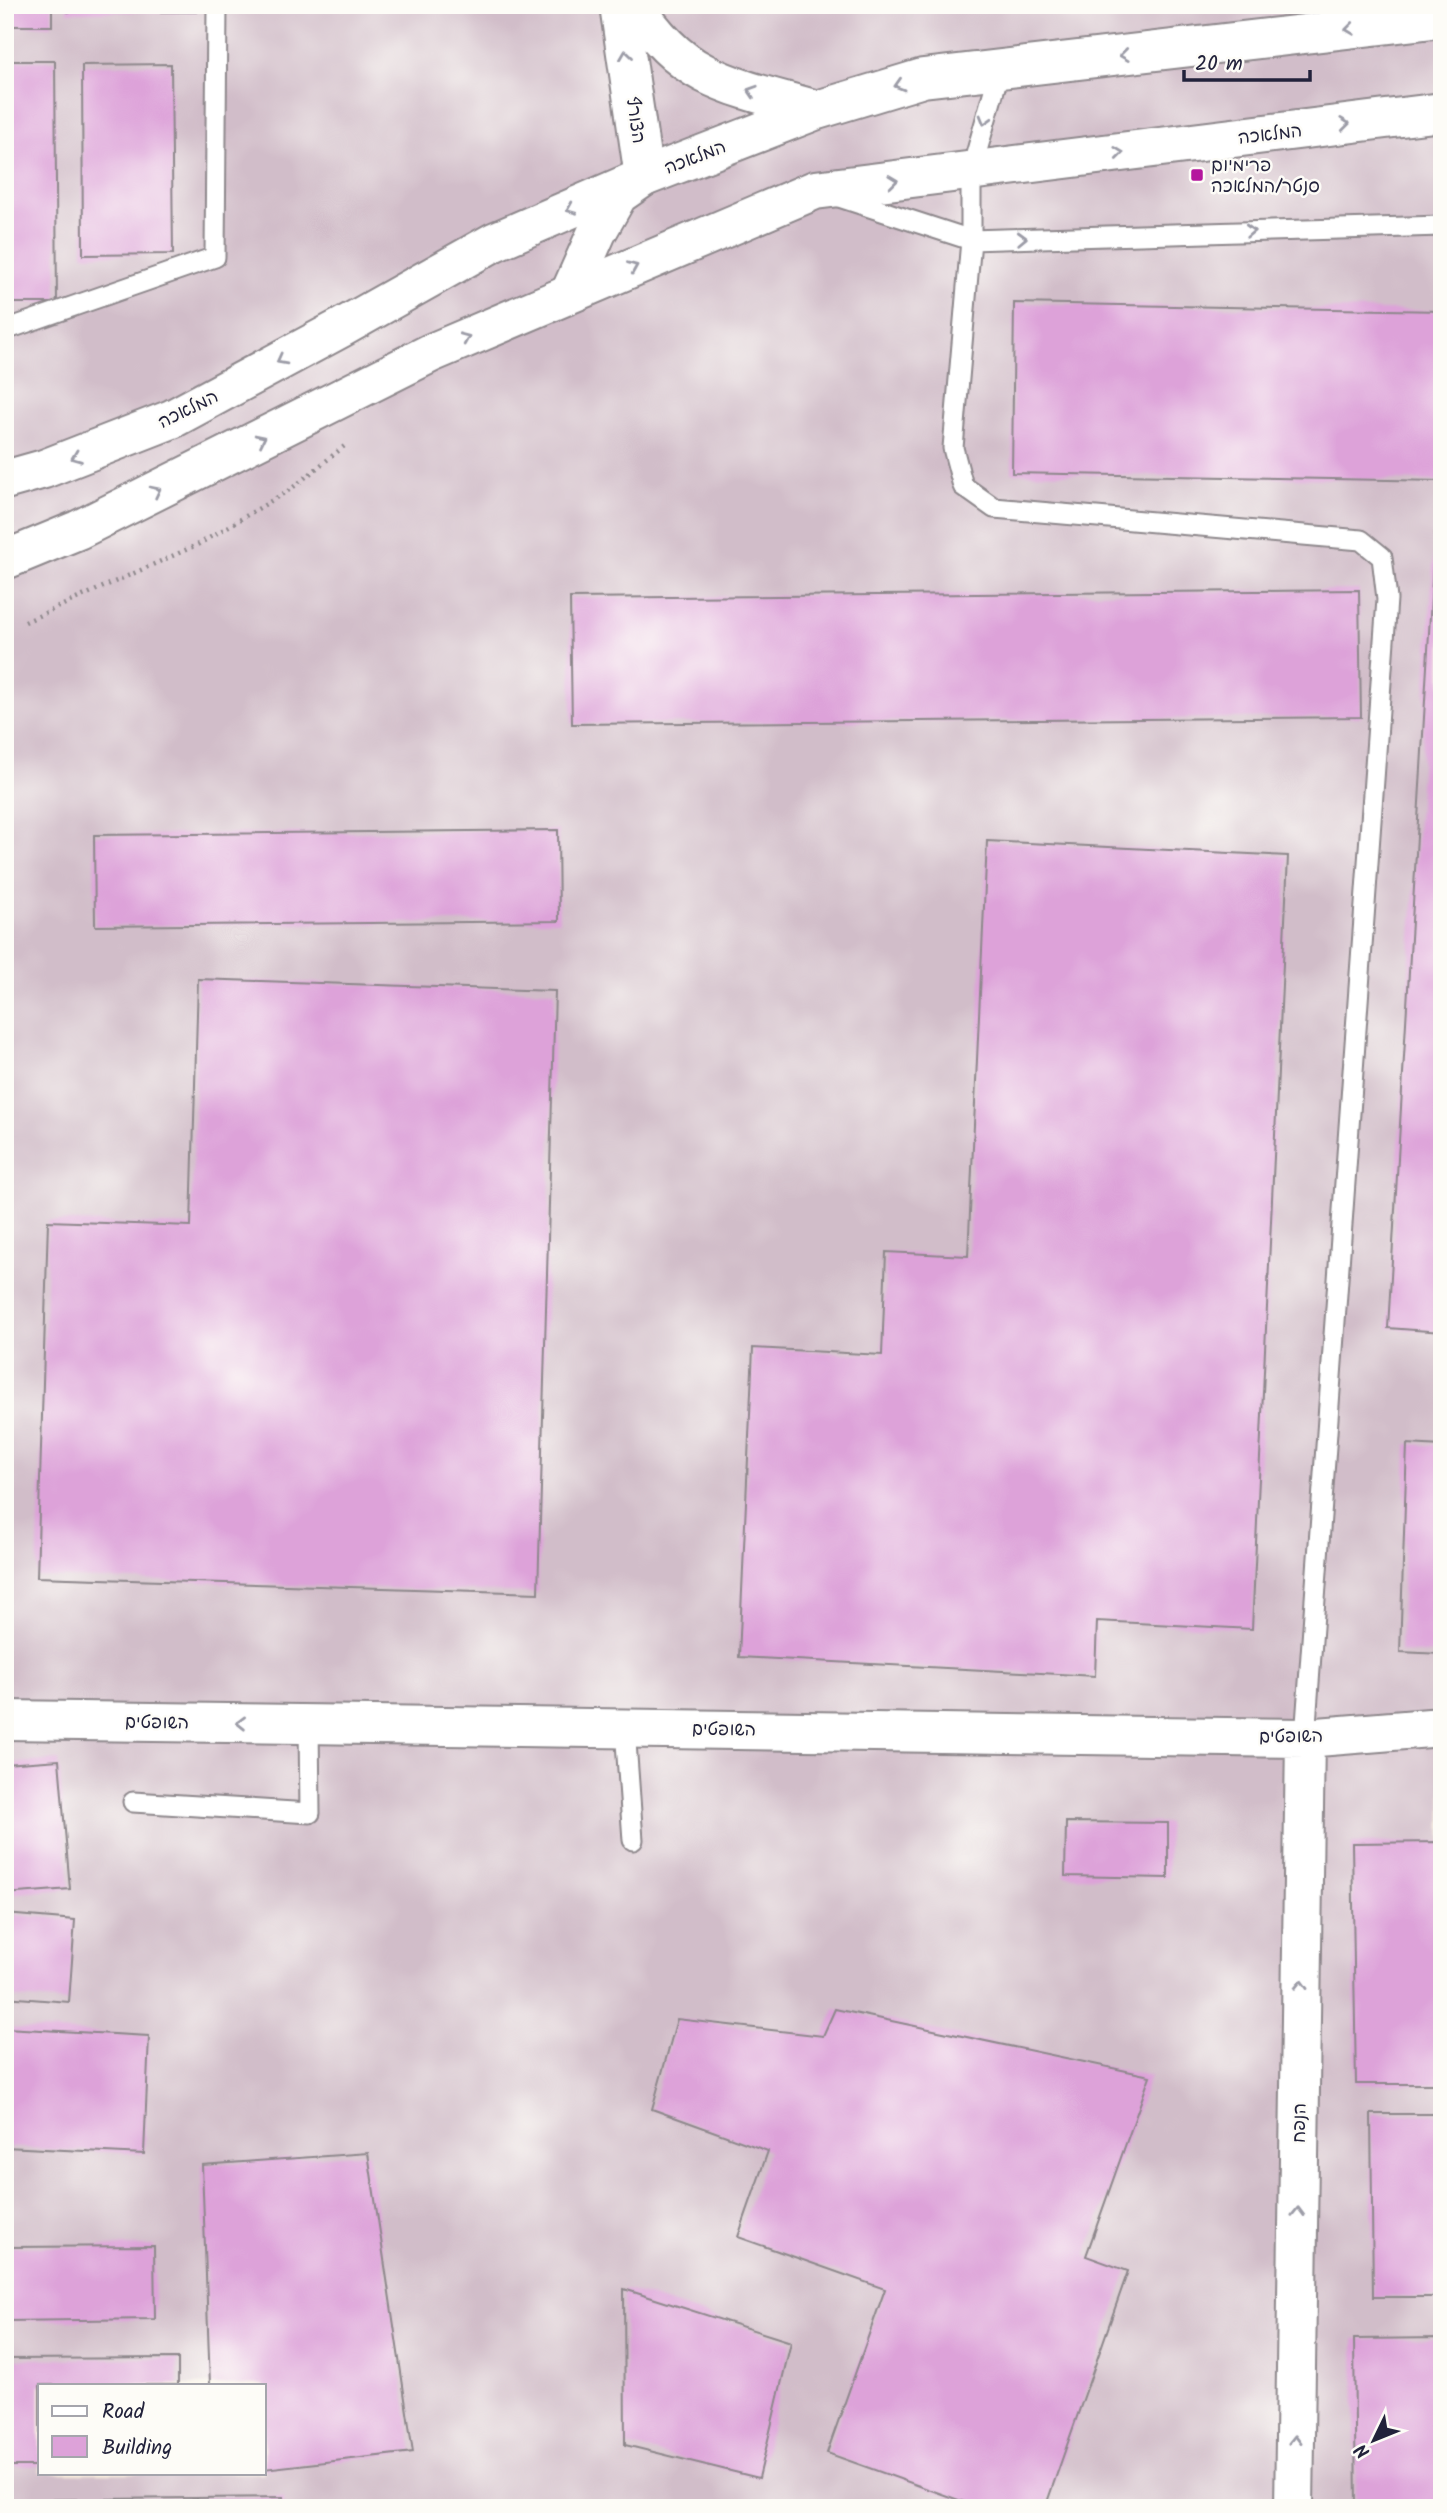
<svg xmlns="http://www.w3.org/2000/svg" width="1447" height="2513" viewBox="0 0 1447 2513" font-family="Kalam,'Playpen Sans Hebrew',sans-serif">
<rect width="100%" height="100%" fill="#fdfcf7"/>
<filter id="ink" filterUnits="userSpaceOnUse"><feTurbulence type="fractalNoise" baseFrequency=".0143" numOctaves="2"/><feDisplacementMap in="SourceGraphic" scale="14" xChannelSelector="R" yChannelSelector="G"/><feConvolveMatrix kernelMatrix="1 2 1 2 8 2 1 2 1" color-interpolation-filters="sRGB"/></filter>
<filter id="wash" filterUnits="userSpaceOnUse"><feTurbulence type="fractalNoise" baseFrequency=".00686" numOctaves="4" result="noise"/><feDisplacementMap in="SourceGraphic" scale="28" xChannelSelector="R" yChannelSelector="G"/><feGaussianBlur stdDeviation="1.57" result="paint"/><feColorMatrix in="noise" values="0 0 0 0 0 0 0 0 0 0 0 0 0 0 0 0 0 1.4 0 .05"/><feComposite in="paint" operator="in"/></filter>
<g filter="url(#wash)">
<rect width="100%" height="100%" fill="#f9eedd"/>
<path fill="#d1bdc9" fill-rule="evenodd" d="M 5,5 L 1442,5 L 1442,2508 L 5,2508 ZM 40,2385 L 264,2385 L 264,2473 L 40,2473 Z"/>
<g id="blocks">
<path fill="#dda2d9" d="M 5,5 L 52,5 L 52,26 L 5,26 Z
M 67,5 L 195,5 L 196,12 L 67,12 Z
M 5,61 L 55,61 L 57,303 L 5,303 Z
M 171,64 L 173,254 L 83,255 L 82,65 Z
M 1014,303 L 1442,311 L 1442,481 L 1012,473 Z
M 1435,531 L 1442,531 L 1442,1332 L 1388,1328 Z
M 1359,590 L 1361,717 L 572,724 L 570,598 Z
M 558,830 L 559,921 L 95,926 L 94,835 Z
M 987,841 L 1288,856 L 1252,1629 L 1097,1621 L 1095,1676 L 739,1657 L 753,1348 L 882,1355 L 886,1252 L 968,1256 Z
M 198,979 L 555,991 L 538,1593 L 37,1577 L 48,1221 L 191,1226 Z
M 1407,1444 L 1442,1446 L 1442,1654 L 1400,1652 Z
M 59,1760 L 70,1889 L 5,1894 L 5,1764 Z
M 1066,1822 L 1168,1823 L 1168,1878 L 1065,1876 Z
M 1442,1842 L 1442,2084 L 1356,2084 L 1352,1843 Z
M 5,1914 L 75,1920 L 69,2002 L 5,1997 Z
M 835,2009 L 1150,2076 L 1086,2256 L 1128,2271 L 1045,2508 L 981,2508 L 827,2453 L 885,2289 L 738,2237 L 768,2151 L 652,2109 L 677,2019 L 823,2036 Z
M 5,2028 L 149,2036 L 144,2154 L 5,2147 Z
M 1371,2114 L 1442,2114 L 1442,2297 L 1373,2297 Z
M 368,2153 L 413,2452 L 264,2469 L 264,2385 L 210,2385 L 202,2165 Z
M 154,2246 L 155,2319 L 5,2321 L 5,2247 Z
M 624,2289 L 791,2342 L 759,2478 L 625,2445 Z
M 1442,2338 L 1442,2508 L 1356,2508 L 1354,2339 Z
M 178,2358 L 178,2385 L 40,2385 L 40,2466 L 5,2466 L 5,2359 Z
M 284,2497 L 284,2508 L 5,2508 L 5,2500 Z"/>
</g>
</g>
<g filter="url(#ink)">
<use href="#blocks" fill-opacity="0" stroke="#8e888c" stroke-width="2"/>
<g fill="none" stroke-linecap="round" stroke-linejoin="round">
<defs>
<path id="service" d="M 1000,69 L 971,172 L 971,240 L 953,448 L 963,486 L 994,508 L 1361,540 L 1382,557 L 1387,599 L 1305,1738
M 836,196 L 971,240 L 1442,226
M 5,330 L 215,257 L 217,5
M 625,1728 L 633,1840
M 133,1802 L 310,1813 L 309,1724"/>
<path id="minor" d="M 570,293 L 597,232 L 618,195 L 644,177 L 619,5
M 5,1720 L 1305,1738 L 1442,1727
M 1294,2508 L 1305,1738"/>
<path id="secondary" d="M 635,5 C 652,32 675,58 704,73 C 739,91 780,99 817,110
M 5,480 L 44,469 L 172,419 L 341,328 L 494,242 L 644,177 L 817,110 L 923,78 L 1442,18
M 5,560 L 78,530 L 431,353 L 815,190 L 1442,112"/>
</defs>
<use href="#service" stroke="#8e888c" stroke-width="23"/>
<use href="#minor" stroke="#8e888c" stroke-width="42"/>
<use href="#secondary" stroke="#8e888c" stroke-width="42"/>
<path stroke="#8e888c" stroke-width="4.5" stroke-dasharray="2 5" stroke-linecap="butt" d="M 25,622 L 199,544 L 291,489 L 347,444"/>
<use href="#service" stroke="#fff" stroke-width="19"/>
<use href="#minor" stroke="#fff" stroke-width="38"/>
<use href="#secondary" stroke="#fff" stroke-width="38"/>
</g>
<defs><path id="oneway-chevron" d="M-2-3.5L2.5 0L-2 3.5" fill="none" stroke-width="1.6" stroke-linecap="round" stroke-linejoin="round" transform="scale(1.75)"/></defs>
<g stroke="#9c9ca7">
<use href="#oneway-chevron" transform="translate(1350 29) rotate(173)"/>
<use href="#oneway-chevron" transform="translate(626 55) rotate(-98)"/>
<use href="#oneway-chevron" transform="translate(1124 55) rotate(173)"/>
<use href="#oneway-chevron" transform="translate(899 85) rotate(163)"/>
<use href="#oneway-chevron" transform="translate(752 91) rotate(-162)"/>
<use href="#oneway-chevron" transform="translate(985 120) rotate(106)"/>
<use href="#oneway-chevron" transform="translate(1345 124) rotate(-7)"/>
<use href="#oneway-chevron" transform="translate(1119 153) rotate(-7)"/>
<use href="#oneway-chevron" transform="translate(893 181) rotate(-7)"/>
<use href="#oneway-chevron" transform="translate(571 209) rotate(157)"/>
<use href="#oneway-chevron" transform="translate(1250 231) rotate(-2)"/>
<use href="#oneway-chevron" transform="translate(1022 238) rotate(-2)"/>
<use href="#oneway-chevron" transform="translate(633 267) rotate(-23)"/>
<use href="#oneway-chevron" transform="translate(465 338) rotate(-23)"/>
<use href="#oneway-chevron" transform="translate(281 360) rotate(152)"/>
<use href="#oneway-chevron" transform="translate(261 439) rotate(-26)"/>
<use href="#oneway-chevron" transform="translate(76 457) rotate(159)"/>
<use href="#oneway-chevron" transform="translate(156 491) rotate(-27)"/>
<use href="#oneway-chevron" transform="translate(241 1723) rotate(-179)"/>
<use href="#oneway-chevron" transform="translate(1301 1985) rotate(-89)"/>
<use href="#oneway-chevron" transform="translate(1298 2212) rotate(-89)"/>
<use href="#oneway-chevron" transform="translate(1295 2440) rotate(-89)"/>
</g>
</g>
<rect fill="#b5179e" stroke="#fdfcf7" stroke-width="2.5" x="1190" y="168" width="14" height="14" rx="3.5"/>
<g text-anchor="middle" stroke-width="5" stroke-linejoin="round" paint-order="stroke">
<g font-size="18" fill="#22223b" stroke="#fdfcf7">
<text transform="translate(636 120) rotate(82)" y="6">הצורף</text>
<text transform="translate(1270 134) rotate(-7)" y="6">המלאכה</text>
<text transform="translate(695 157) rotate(-21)" y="6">המלאכה</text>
<text transform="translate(188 409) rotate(-26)" y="6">המלאכה</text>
<text transform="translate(157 1722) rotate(1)" y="6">השופטים</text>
<text transform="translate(724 1729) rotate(1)" y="6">השופטים</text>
<text transform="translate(1291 1736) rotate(-1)" y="6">השופטים</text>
<text transform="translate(1299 2123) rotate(-89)" y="6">הנפח</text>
</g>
<g font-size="18" fill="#22223b" stroke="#fdfcf7" text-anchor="start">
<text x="1211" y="171">פרימיום<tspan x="1211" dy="21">סנטר/המלאכה</tspan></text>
</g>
</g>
<rect width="1447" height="2513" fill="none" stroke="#fdfcf7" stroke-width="28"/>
<rect x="38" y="2384" width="228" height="91" fill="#fdfcf7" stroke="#a5a5ac" stroke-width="2"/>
<rect x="52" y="2406" width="35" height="10" fill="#ffffff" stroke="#a5a5ac" stroke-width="2"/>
<text x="102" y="2418" font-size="21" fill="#22223b">Road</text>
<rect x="52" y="2436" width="35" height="21" fill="#dda2d9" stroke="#a5a5ac" stroke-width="2"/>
<text x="102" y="2454" font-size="21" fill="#22223b">Building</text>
<g transform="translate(1374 2440) rotate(227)" stroke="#fdfcf7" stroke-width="5" paint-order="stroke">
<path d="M0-5L12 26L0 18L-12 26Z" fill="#22223b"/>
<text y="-10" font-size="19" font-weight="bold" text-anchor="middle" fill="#22223b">N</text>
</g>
<path d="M1184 70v10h126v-10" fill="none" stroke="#22223b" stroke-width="3.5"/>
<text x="1195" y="70" font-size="21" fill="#22223b" stroke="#fdfcf7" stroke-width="5" paint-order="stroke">20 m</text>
</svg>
